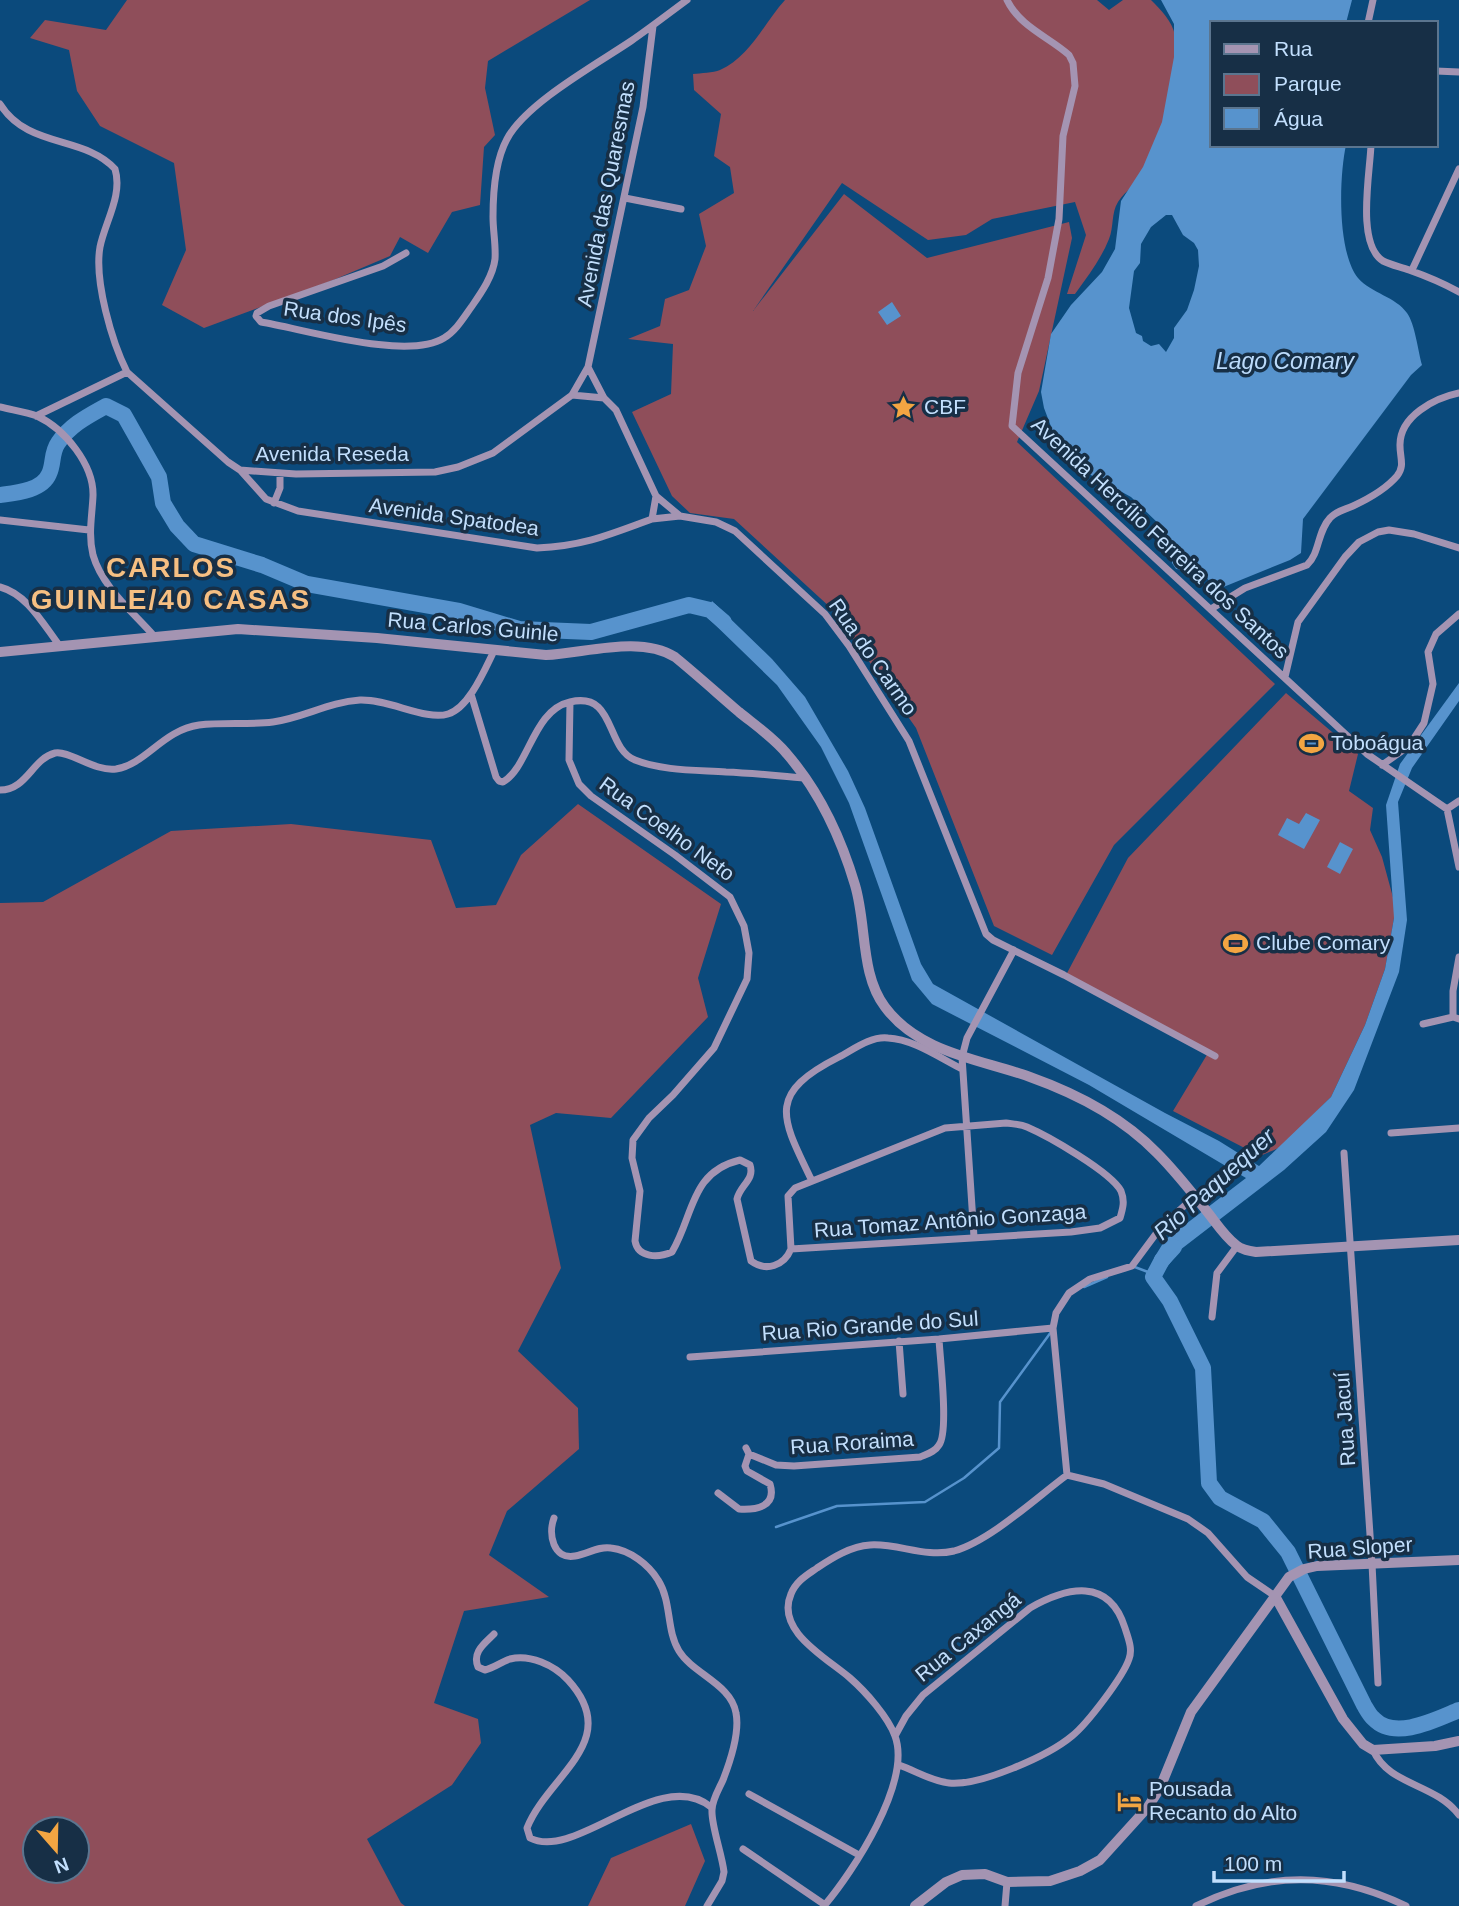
<svg xmlns="http://www.w3.org/2000/svg" width="1459" height="1906" viewBox="0 0 1459 1906" font-family="Arial,sans-serif">
<rect width="100%" height="100%" fill="#0b4a7c"/>
<path fill="#8f4e5a" fill-rule="evenodd" d="M 127,0 L 590,0 L 488,61 L 485,88 L 495,135 L 484,147 L 480,205 L 452,212 L 428,253 L 400,237 L 390,256 L 331,281 L 204,328 L 162,305 L 186,250 L 174,163 L 100,126 L 77,91 L 69,50 L 30,38 L 45,20 L 106,30 Z
M 785,0 L 1097,0 L 1109,10 L 1123,0 L 1151,0 C 1161,10 1172,21 1175,35 C 1183,69 1165,141 1147,171 C 1140,183 1125,190 1118,202 C 1111,213 1114,227 1109,239 C 1101,259 1088,276 1075,294 L 1067,294 L 1086,235 L 1075,202 L 992,219 L 966,235 L 928,240 L 842,183 L 753,311 L 844,194 L 927,258 L 1069,222 L 1072,238 L 1039,391 L 1017,442 L 1275,684 L 1114,845 L 1052,955 L 994,926 L 916,728 L 832,609 L 734,519 L 690,513 L 672,496 L 632,412 L 671,394 L 673,344 L 628,339 L 660,326 L 665,299 L 689,290 L 706,246 L 699,214 L 734,193 L 730,167 L 714,156 L 721,114 L 694,90 L 693,74 C 701,73 713,73 720,70 C 750,57 764,23 785,0 Z
M 1286,693 L 1358,754 L 1349,791 L 1373,808 L 1370,830 L 1382,857 L 1394,901 L 1394,918 L 1385,969 L 1365,1025 L 1331,1097 L 1281,1147 L 1260,1156 L 1173,1111 L 1208,1053 L 1066,975 L 1128,858 Z
M 578,804 L 721,904 L 698,978 L 708,1017 L 611,1118 L 556,1113 L 530,1125 L 561,1268 L 518,1351 L 578,1408 L 579,1449 L 507,1511 L 489,1555 L 549,1597 L 464,1611 L 434,1703 L 478,1719 L 481,1743 L 452,1785 L 367,1839 L 401,1903 L 405,1906 L 0,1906 L 0,903 L 43,902 L 171,831 L 291,824 L 431,840 L 456,908 L 496,905 L 521,855 ZM 35,1829 L 77,1829 L 77,1871 L 35,1871 Z
M 691,1824 L 705,1861 L 685,1906 L 588,1906 L 611,1858 Z"/>
<path fill="#5793cd" fill-rule="evenodd" d="M 1161,0 L 1352,0 L 1346,23 L 1212,23 L 1212,145 L 1346,145 C 1339,177 1337,252 1358,278 C 1371,293 1396,297 1407,313 C 1415,324 1418,351 1422,365 L 1411,375 L 1303,519 L 1301,553 L 1290,560 L 1221,588 L 1209,581 L 1203,572 L 1176,569 L 1172,563 L 1174,548 L 1161,526 L 1131,497 L 1089,474 L 1058,445 L 1044,408 L 1041,392 L 1051,334 L 1071,305 L 1102,272 L 1115,249 L 1121,201 L 1143,167 L 1162,122 L 1174,57 L 1174,24 ZM 1166,215 L 1172,215 L 1183,235 L 1194,243 L 1198,250 L 1199,266 L 1194,290 L 1187,310 L 1174,328 L 1174,338 L 1166,352 L 1159,344 L 1151,346 L 1143,341 L 1142,336 L 1136,333 L 1129,308 L 1134,271 L 1140,263 L 1141,244 L 1151,227 Z
M 892,302 L 901,316 L 887,325 L 878,312 Z
M 712,601 L 772,659 L 805,697 L 848,771 L 865,808 L 921,964 L 933,984 L 1165,1113 L 1219,1141 L 1259,1166 L 1331,1097 L 1365,1025 L 1385,969 L 1394,918 L 1386,805 L 1400,764 L 1459,683 L 1459,701 L 1412,768 L 1398,802 L 1407,920 L 1399,972 L 1354,1090 L 1326,1132 L 1284,1170 L 1180,1250 L 1167,1267 L 1154,1258 L 1165,1240 L 1246,1178 L 1089,1085 L 932,1004 L 912,980 L 849,803 L 821,747 L 777,685 L 706,616 Z
M 1310,732 L 1321,736 L 1312,754 L 1302,749 Z
M 1306,813 L 1320,820 L 1304,849 L 1278,835 L 1287,818 L 1299,824 Z
M 1340,842 L 1353,849 L 1340,874 L 1327,867 Z"/>
<g fill="none" stroke-linecap="round" stroke-linejoin="round">
<path stroke="#5793cd" stroke-width="2.5" d="M 1132,1266 L 1148,1272 L 1153,1277
M 1084,1287 L 1107,1277
M 776,1527 L 837,1506 L 925,1502 L 964,1478 L 999,1448 L 1000,1402 L 1051,1332"/>
<path stroke="#5793cd" stroke-width="16" d="M 0,495 C 15,493 42,491 49,474 C 54,464 51,453 58,443 C 70,425 88,416 106,406 L 124,415 L 159,477 L 163,503 L 177,526 L 194,544 L 262,565 L 307,584 L 459,611 L 519,629 L 591,632 L 689,605 L 710,610 L 724,622
M 1174,1247 L 1162,1260 L 1153,1277 L 1170,1301 L 1203,1368 L 1209,1483 L 1220,1498 L 1263,1521 L 1288,1552 L 1364,1705 C 1367,1710 1370,1716 1374,1719 C 1395,1741 1437,1719 1459,1710"/>
<path stroke="#a494b2" stroke-width="7" d="M 1007,0 C 1020,27 1049,37 1069,55 L 1073,63 L 1075,86 L 1063,136 L 1059,219 L 1048,278 L 1018,373 L 1012,426 L 1367,754 L 1447,809
M 1368,23 L 1373,0
M 1436,71 L 1459,72
M 0,104 C 28,149 84,135 115,169 C 123,195 105,222 100,247 C 94,281 112,342 127,372 L 228,462 L 240,470 L 296,474 L 435,472 L 458,467 L 493,453 L 572,395 L 588,367 L 643,107 L 653,26
M 1371,145 C 1370,173 1356,244 1383,261 C 1391,265 1401,267 1409,270 C 1426,276 1443,283 1459,292
M 625,198 L 681,209
M 406,253 L 383,266 L 269,306 L 257,313 L 256,316 L 261,322 C 304,329 407,361 444,338 C 456,331 464,317 472,306 C 481,293 493,276 495,259 C 496,245 493,231 493,217 C 493,192 495,161 507,139 C 526,103 597,64 631,41 C 650,28 668,14 687,0
M 1412,270 L 1459,169
M 588,367 L 604,398 L 616,410 L 656,496 L 680,516 L 716,522 L 735,531 L 825,614 L 849,646 L 909,741 L 986,934 L 993,940 L 1064,975 L 1215,1056
M 572,395 L 604,398
M 0,407 C 12,410 26,412 37,416 C 65,429 94,465 93,496 C 92,517 88,534 93,555 C 102,587 133,612 154,636
M 36,416 L 127,372
M 240,470 L 266,499 L 298,511 L 537,548 C 583,546 609,535 652,519 L 656,496
M 274,503 L 280,488 L 280,473
M 652,519 L 680,516
M 0,520 L 89,530
M 0,587 C 27,594 43,624 59,645
M 1211,609 L 1245,588 L 1307,565 C 1320,553 1317,532 1330,518 C 1336,511 1344,510 1353,506 C 1368,499 1386,489 1397,476 C 1405,466 1400,458 1400,446 C 1399,416 1435,398 1459,393
M 1285,677 L 1298,622 L 1345,557 L 1359,542 L 1378,532 L 1389,530 L 1414,534 L 1459,548
M 471,694 L 496,777 L 499,781 L 503,782 C 529,767 533,710 570,702 C 616,691 605,748 635,760 C 663,771 697,770 726,772 C 752,773 779,776 806,778
M 570,702 L 569,760 L 579,784 L 591,796 L 675,855 L 730,897 L 744,926 L 749,953 L 747,979 L 714,1048 L 673,1095 L 649,1118 L 633,1140 L 632,1158 L 640,1191 L 635,1241 C 638,1258 658,1258 672,1252 C 694,1215 690,1172 740,1160 L 750,1165 C 755,1180 740,1185 737,1199 L 751,1261 C 766,1272 784,1266 791,1249
M 1382,765 L 1409,746 L 1424,723 L 1433,684 L 1428,652 L 1436,634 L 1459,614
M 0,790 C 27,790 32,759 55,753 C 69,750 95,772 116,769 C 146,764 163,730 199,725 C 223,722 248,725 273,722 C 303,718 329,702 360,700 C 389,699 426,721 448,714 C 469,708 485,669 494,651
M 1447,809 L 1459,867
M 1447,809 L 1459,801
M 1459,957 L 1453,991 L 1453,1017 L 1459,1019
M 1423,1024 L 1453,1017
M 1006,1123 C 1013,1124 1020,1124 1027,1127 C 1048,1136 1111,1172 1121,1191 C 1125,1201 1123,1208 1120,1218 L 1100,1228 L 1071,1232 L 791,1249 L 788,1196 L 795,1188 L 945,1128 Z
M 1391,1133 L 1459,1128
M 1344,1153 L 1372,1564 L 1378,1683
M 812,1181 C 781,1117 766,1094 839,1057 C 854,1049 871,1036 888,1038 C 913,1039 940,1058 962,1069
M 974,1237 L 962,1057 L 967,1038 L 1014,950
M 1212,1317 L 1217,1273 L 1237,1246
M 899,1341 L 903,1394
M 690,1357 L 939,1339 L 1053,1328
M 746,1448 L 749,1454 L 776,1465 L 794,1466 L 920,1457 C 927,1454 935,1452 939,1445 C 949,1432 940,1359 939,1339
M 1067,1475 L 1053,1328 L 1056,1313 L 1069,1293 L 1090,1279 L 1132,1266 L 1161,1227 L 1194,1197
M 718,1493 L 739,1509 C 756,1510 777,1507 770,1484 L 747,1471 L 745,1466 L 749,1454
M 554,1518 C 548,1534 553,1560 575,1556 C 588,1554 598,1546 611,1548 C 630,1550 649,1565 658,1580 C 672,1602 666,1630 679,1651 C 693,1674 731,1684 736,1713 C 740,1733 730,1762 723,1780 C 719,1789 712,1800 712,1810 C 711,1825 722,1854 724,1872 L 722,1881 L 707,1906
M 494,1634 C 484,1644 472,1652 478,1667 L 485,1670 C 494,1668 501,1662 510,1659 C 530,1654 554,1665 568,1680 C 624,1741 548,1775 527,1828 L 530,1838 C 576,1862 659,1765 711,1807
M 895,1736 L 906,1716 L 923,1695 L 1030,1608 C 1067,1587 1109,1577 1125,1628 C 1128,1638 1133,1649 1129,1659 C 1123,1677 1087,1724 1072,1736 C 1048,1756 980,1786 949,1783 C 931,1781 916,1771 899,1765
M 1373,1750 C 1389,1786 1435,1783 1459,1815
M 749,1794 L 859,1855
M 743,1849 L 825,1905
M 824,1906 C 853,1872 912,1782 895,1736 C 888,1717 866,1692 850,1678 C 827,1658 775,1631 791,1594 C 796,1581 807,1575 817,1568 C 832,1558 851,1546 870,1545 C 898,1543 925,1558 954,1551 C 990,1541 1037,1497 1067,1475 L 1104,1484 L 1188,1519 L 1208,1533 L 1247,1577 L 1275,1596
M 1005,1906 L 1007,1882
M 1196,1906 C 1267,1871 1334,1871 1406,1906"/>
<path stroke="#a494b2" stroke-width="10" d="M 0,652 L 238,629 L 377,638 L 546,655 C 586,653 640,635 675,657 C 697,675 718,694 739,712 C 755,725 774,738 787,754 C 819,791 841,838 855,885 C 867,925 860,974 885,1007 C 919,1053 980,1059 1030,1077 C 1075,1093 1123,1118 1157,1153 C 1174,1170 1190,1190 1205,1209 C 1215,1221 1224,1236 1236,1245 C 1242,1250 1249,1251 1256,1252 L 1459,1240
M 1275,1596 L 1343,1719 L 1363,1744 L 1373,1750 L 1435,1746 L 1459,1741
M 915,1906 L 946,1882 L 962,1875 L 985,1874 L 1007,1882 L 1050,1881 L 1080,1871 L 1100,1860 L 1148,1807 L 1160,1788 L 1191,1712 L 1289,1577 L 1304,1569 L 1317,1566 L 1459,1560"/>
</g>
<defs>
<symbol id="sight-bare" viewBox="-9 -9 18 18"><path d="M0-6L1.8-2.2L6-1.7L2.9 1.2L3.7 5.4L0 3.3L-3.7 5.4L-2.9 1.2L-6-1.7L-1.8-2.2Z" fill="#f2a542" stroke="#172f46" stroke-width="2.5" paint-order="stroke"/></symbol>
<symbol id="stadium-bare" viewBox="-9 -9 18 18"><path d="M0-5a6.5 5 0 1 0 0 10a6.5 5 0 1 0 0-10ZM-3.5-1.8h7v3.6h-7Z" fill="#f2a542" stroke="#172f46" stroke-width="2.5" paint-order="stroke"/></symbol>
<symbol id="hotel-bare" viewBox="-9 -9 18 18"><path d="M-6-4.5h1.5V1H6V5H4.5V3h-9V5H-6ZM-4 0a1.8 1.8 0 1 1 3.6 0ZM.5 0V-2.5h3Q6-2.5 6 0Z" fill="#f2a542" stroke="#172f46" stroke-width="2.5" paint-order="stroke"/></symbol>
</defs>
<g fill-rule="evenodd">
<use href="#sight-bare" x="886" y="390" width="35" height="35"/>
<use href="#stadium-bare" x="1294" y="726" width="35" height="35"/>
<use href="#stadium-bare" x="1218" y="926" width="35" height="35"/>
<use href="#hotel-bare" x="1112" y="1784" width="35" height="35"/>
</g>
<g text-anchor="middle" stroke-width="7" stroke-linejoin="round" paint-order="stroke">
<g font-size="21" fill="#c2dffd" stroke="#172f46">
<text transform="translate(606 194) rotate(-79)" y="7">Avenida das Quaresmas</text>
<text transform="translate(345 317) rotate(8)" y="7">Rua dos Ipês</text>
<text x="332" y="461">Avenida Reseda</text>
<text transform="translate(454 517) rotate(8)" y="7">Avenida Spatodea</text>
<text transform="translate(1160 538) rotate(43)" y="7">Avenida Hercílio Ferreira dos Santos</text>
<text transform="translate(473 627) rotate(5)" y="7">Rua Carlos Guinle</text>
<text transform="translate(873 657) rotate(55)" y="7">Rua do Carmo</text>
<text transform="translate(667 829) rotate(36)" y="7">Rua Coelho Neto</text>
<text transform="translate(950 1221) rotate(-4)" y="7">Rua Tomaz Antônio Gonzaga</text>
<text transform="translate(870 1326) rotate(-4)" y="7">Rua Rio Grande do Sul</text>
<text transform="translate(1345 1419) rotate(-94)" y="7">Rua Jacuí</text>
<text transform="translate(852 1443) rotate(-4)" y="7">Rua Roraima</text>
<text transform="translate(1360 1548) rotate(-4)" y="7">Rua Sloper</text>
<text transform="translate(968 1637) rotate(-39)" y="7">Rua Caxangá</text>
</g>
<g font-size="21" fill="#c2dffd" stroke="#172f46" text-anchor="start">
<text x="924" y="414">CBF</text>
<text x="1331" y="750">Toboágua</text>
<text x="1256" y="950">Clube Comary</text>
<text x="1149" y="1796">Pousada<tspan x="1149" dy="24">Recanto do Alto</tspan></text>
</g>
<g font-size="23" font-style="italic" fill="#bcdbfb" stroke="#172f46">
<text x="1285" y="369">Lago Comary</text>
<text transform="translate(1214 1184) rotate(-42)" y="8">Rio Paquequer</text>
</g>
<g font-size="28" font-weight="bold" letter-spacing="2" fill="#f6bf82" stroke="#172f46">
<text x="171" y="577">CARLOS<tspan x="171" dy="32">GUINLE/40 CASAS</tspan></text>
</g>
</g>
<rect x="1210" y="21" width="228" height="126" fill="#172f46" stroke="#5b758f" stroke-width="2"/>
<rect x="1224" y="44" width="35" height="10" fill="#a494b2" stroke="#5b758f" stroke-width="2"/>
<text x="1274" y="56" font-size="21" fill="#c2dffd">Rua</text>
<rect x="1224" y="74" width="35" height="21" fill="#8f4e5a" stroke="#5b758f" stroke-width="2"/>
<text x="1274" y="91" font-size="21" fill="#c2dffd">Parque</text>
<rect x="1224" y="108" width="35" height="21" fill="#5793cd" stroke="#5b758f" stroke-width="2"/>
<text x="1274" y="126" font-size="21" fill="#c2dffd">Água</text>
<g transform="translate(56 1850) rotate(160)"><circle r="33" fill="#172f46" stroke="#5b758f" stroke-width="2"/>
<path d="M0-5L12 26L0 18L-12 26Z" fill="#f2a542"/>
<text y="-10" font-size="19" font-weight="bold" text-anchor="middle" fill="#c2dffd">N</text>
</g>
<path d="M1214 1871v10h130v-10" fill="none" stroke="#c2dffd" stroke-width="3.5"/>
<text x="1224" y="1871" font-size="21" fill="#c2dffd" stroke="#172f46" stroke-width="5" paint-order="stroke">100 m</text>
</svg>
